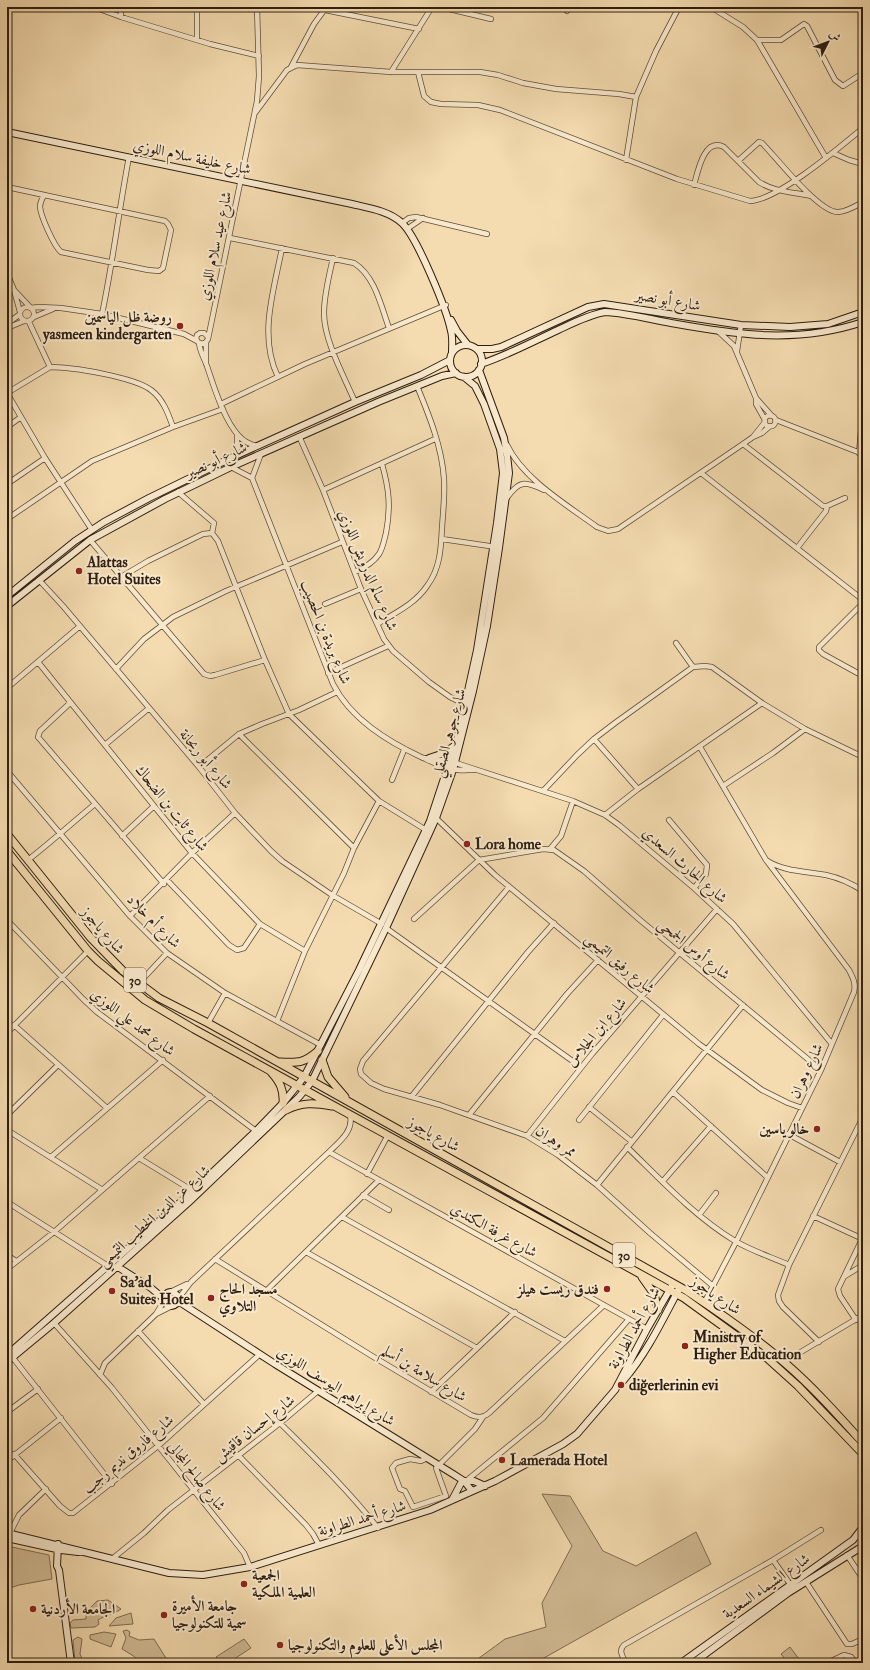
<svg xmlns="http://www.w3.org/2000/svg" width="870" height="1670" viewBox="0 0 870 1670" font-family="'IM FELL Double Pica',Amiri,serif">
<rect width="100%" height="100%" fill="#f4dcb0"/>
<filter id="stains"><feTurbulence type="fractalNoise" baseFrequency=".005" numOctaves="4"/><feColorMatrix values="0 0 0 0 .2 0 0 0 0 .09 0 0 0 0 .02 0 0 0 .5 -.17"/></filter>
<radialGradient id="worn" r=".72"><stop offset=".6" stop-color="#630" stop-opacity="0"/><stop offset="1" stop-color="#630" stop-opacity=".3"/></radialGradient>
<path fill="#d2bc95" stroke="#806d53" d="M 542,1494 L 570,1496 L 603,1551 L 636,1566 L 696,1532 L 711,1564 L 535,1663 L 475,1663 L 475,1661 L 505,1639 L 546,1627 L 542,1603 L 572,1546 Z
M 7,1546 L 49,1555 L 52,1579 L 19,1585 L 7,1589 Z
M 108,1600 L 121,1609 C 118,1612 104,1616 98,1620 L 99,1624 L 95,1627 L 71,1628 L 70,1623 L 73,1620 L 86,1619 L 86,1612 L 97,1601 Z
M 131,1613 L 133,1624 L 109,1626 L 116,1618 Z
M 127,1630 L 130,1632 L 129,1636 L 139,1640 L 154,1639 L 169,1663 L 140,1663 L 140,1661 L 132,1655 L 122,1649 L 126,1638 L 123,1631 Z
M 104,1632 L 116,1634 L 111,1647 L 90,1639 L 90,1635 Z
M 78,1637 L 82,1639 L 80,1654 L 84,1663 L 76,1663 L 75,1661 L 73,1640 Z
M 244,1639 L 251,1648 L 228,1663 L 220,1663 L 216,1657 Z
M 790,1647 L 802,1663 L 788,1663 L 781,1654 Z"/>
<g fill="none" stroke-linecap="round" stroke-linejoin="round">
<defs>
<path id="street" d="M 94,7 L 121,17 L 210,44 L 259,56
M 197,7 L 197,40
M 441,7 L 491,19
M 711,7 L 743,27 L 757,40 L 826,158
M 325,10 L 419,29
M 567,11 L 570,7
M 121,17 L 121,7
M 757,40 L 781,40 L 804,24 L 807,26 L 835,80 L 843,86 L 863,73
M 291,67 L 314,24 L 325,9
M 391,72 L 432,7
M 418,72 L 424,96 L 431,102 L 441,104 L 478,105 L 500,110 L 677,179 L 750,201 C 778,200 840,147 863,128
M 255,113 L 287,70 L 297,65 L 391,72 L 480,72 L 498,75 L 523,83 L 556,89 L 619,94 L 636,97 L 656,51 L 679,7
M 833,153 L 849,160 L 863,164
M 626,160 L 636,97
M 738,161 L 759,142 L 762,143 C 776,157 819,213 838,212 C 846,212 856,206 863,202
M 694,185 C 698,171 704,137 724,147 L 759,182 C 775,192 793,192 811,196
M 7,187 L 165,221 L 168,224 L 171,230 L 163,268 L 159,271 L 148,270 L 61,252 C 54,246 41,217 40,207 C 40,202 42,199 44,195
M 402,223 L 409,218 L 416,217 L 487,234
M 407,229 L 423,218
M 230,238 L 354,263 C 375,276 381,306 389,328
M 333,258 C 329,276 324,295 324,313 C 324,341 344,376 355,402
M 7,273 L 14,290 L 20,312
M 15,291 L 30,307
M20 314a7 7 0 1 1 14 0a7 7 0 1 1-14 0Z
M 30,308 L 39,307 L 61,308 L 102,314 L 184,334 L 197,341
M 102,314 C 113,262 119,209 129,157
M 34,317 L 53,309
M 29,322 L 50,367
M 7,324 L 20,314
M 7,328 L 24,321
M 718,331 L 734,346 L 756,398 L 756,404 L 765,420
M 208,337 L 204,333 L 200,333 L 197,335 L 196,339 L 198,342 L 203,344 L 206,342 L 208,339 L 257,101 L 259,76 L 257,7
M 206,342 L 206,364
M 199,343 C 200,352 204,358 207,366 C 214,387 224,420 239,436 C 244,442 249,444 257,446
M 737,351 L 741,325
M 278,377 C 258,336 274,290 282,248
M 7,393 L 50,367 C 72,367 134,377 151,390 C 163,399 168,413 173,427
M 7,393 L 45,458 L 92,530
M 756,398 L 771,415
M 221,404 L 305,364 L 446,305
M764.5 421a5.5 5.5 0 1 1 11 0a5.5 5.5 0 1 1-11 0Z
M 776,420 L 863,454
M 7,427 L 21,417
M 299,436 L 323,490 L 361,589 L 384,639 L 393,651 L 429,682 L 450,697 L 464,704
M 753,437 L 762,433 L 770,426
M 743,444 L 823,506 L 827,506 L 845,498
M 507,445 C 523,479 567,505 597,527 L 608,531 L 618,529 L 743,444 L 753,437 L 765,422
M 859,453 L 863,408
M 235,456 L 237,448 L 237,434
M 231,467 L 252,478 L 333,684 C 351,719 387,741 421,757 C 432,762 441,767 453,769 C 460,771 467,770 474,770
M 701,473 L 863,600
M 252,478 L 261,454
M 7,484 L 45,458
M 323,490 L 435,439
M 178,492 L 214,523 L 212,533
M 506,499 C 519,480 525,481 544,490
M 7,519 L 92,461 L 173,427 L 223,409
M 442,539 L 496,547
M 90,540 L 204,674 L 210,676 L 215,675 L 265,660
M 797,548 L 826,511 L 827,506
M 355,572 C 364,568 373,563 379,554 C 383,548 384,540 386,533 C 391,507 389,489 382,464
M 121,577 L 148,561 L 203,534 L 212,533 L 218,541 L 265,660 L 289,714 L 379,801 L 426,830
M 39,580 L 63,606 L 199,767 L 235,813 L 271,851 L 282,861 L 332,895 L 382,924
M 863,603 L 819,647 L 819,650 L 823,654 L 863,676
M 325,604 L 361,589
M 377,624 C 395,613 415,604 427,586 C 440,569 441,549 442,528 C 443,512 445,496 444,479 C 442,447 429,415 417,386
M 676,643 L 693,667
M 38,662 L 192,853 L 260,924 L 305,951
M 116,669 L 144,639 L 173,617 L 226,591 L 342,542
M 328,673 L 388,646
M 7,688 L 80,626
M 70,703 L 40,731 L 38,737 L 164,884
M 239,734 L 354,848
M 594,739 L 638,789
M 106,744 L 148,709
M 700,747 L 766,860 C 784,872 806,871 826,875 C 840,878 851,883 863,891
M 423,758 L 450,761 L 462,765 L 573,801 L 605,815 L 619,825 L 694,888 L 733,924 L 832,1044
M 199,767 L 239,734 L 262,724 L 299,710 L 337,692
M 7,771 L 130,916 L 167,953 L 225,993 L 321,1045
M 392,780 L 404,750
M 723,786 L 773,753 L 805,729
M 543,791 L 577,755 L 594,739 L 615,723 L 693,667 L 705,666 L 712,667 L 762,703 L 805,729 L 863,757
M 605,815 L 638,789 L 762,703
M 436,818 L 495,875 L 699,1044 L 762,1090 L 788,1103 L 802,1108
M 669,820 L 707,865 L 706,874 L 694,888
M 122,836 L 154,806
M 550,849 L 561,836 L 573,801
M 28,860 C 51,842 72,823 95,804
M 167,880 L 229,945 L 237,950 L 244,948 L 260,924
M 509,887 L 363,1061 L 360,1069 L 361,1074 L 371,1083 L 384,1089 L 440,1105 L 527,1136 L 558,1155 L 597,1185 L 650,1233 L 713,1286
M 130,916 L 192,853 L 235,813
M 414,919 L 479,860 L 543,849 L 554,850 L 584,871 L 640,920 L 821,1070
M 7,920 L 83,999 L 97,1012 L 256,1131
M 386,928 L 581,1067
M 139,983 L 167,953
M 277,1021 L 305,951 L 344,873 L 354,848 L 379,801
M 208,1023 L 225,993
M 14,1025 L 107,1108
M 7,1033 L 88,951
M 673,1092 L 767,1177
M 412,1096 L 528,952 L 554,923
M 589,1107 L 631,1141
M 7,1115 L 58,1065
M 469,1115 L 567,994 L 598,960
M 579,1120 L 663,1015
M 7,1130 L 101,1189
M 788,1134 L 840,1162
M 527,1136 L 592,1054 L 717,909
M 627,1147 C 661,1180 694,1216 735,1241 C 752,1251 771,1257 789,1265
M 329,1152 L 647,1329
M 51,1157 L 163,1060
M 139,1158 L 193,1191
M 367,1174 L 388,1135
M 663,1181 L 711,1126
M 597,1185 L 743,1005
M 363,1195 L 389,1210
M 7,1202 L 108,1266
M 699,1215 L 716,1193
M 813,1216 L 863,1239
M 342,1217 L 565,1341
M 306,1252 L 477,1348
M 7,1255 L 16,1261
M 215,1259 L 372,1356 L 471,1415 C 478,1418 483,1418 489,1413 L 604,1305
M 7,1269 L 54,1232 L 210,1096
M 845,1276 L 863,1265
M 266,1291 L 379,1180
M 170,1292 L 187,1284
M 178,1299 L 191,1282 L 329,1152 C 339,1142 354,1131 350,1115
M 704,1303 L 736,1242 L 821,1070 L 854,992 C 856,983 853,978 849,970 L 766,860
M 156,1314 L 172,1306
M 856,1320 L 840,1296 L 838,1289 L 863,1237
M 54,1323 L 112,1388 L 244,1553 L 250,1567
M 138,1331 L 204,1404
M 819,1342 L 783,1307 L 779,1301 L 778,1295 L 789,1265 L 863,1117
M 13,1358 L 112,1484
M 784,1362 L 863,1315
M 100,1375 L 105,1363 L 156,1314 L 164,1301
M 431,1392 L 515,1312
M 7,1412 L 38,1389
M 280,1423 C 314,1457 348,1490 378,1528
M 14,1454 L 60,1506 L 69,1513 L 73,1513 L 158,1446 L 260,1354
M 238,1455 L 306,1525 L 313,1534 L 319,1545
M 427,1458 L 421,1461 L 410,1459 L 396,1463 L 392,1468 L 400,1489 L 405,1491 L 413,1507 L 446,1496 L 436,1468 L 475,1429 L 483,1417
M 7,1461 L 61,1418
M 466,1481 L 543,1418 L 629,1319
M 10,1533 L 19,1515 L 46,1489
M 847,1555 L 863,1579
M 112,1559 L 144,1533 L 168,1510 L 280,1423 L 318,1391
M 773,1560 L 790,1584
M 806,1582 L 847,1644 L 852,1644 L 863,1639
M 25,1663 L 27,1663
M 626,1663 C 623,1657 618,1651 624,1645 L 773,1560 L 821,1530
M 827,1663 L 844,1655 L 851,1657 L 856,1663"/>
<path id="secondary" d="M 7,132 L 352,204 C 369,208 389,211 402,223 C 417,237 447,310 451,331 C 453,338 452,345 452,352
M 451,320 L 457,331 L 468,345
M450 361a16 16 0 1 1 32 0a16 16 0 1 1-32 0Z
M 477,349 L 492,349 L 501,347 L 588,307 L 604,304 L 741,325 L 790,327 L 828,324 L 863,312
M 481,364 C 508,355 532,342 558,330 C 573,323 588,315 605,312 C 627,313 649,319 671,323 C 738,335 797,344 863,322
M 7,596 L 75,541 L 104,522 L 149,498 L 235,456 L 355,402 L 421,375 L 450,360
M 7,606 L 90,540 L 165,499 L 231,467 L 378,402 L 442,376 L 456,373
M 429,758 L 444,753 L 454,746
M 118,1267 L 151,1288 L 164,1299
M164 1299a7 7 0 1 1 14 0a7 7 0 1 1-14 0Z
M 178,1301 L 275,1364 L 453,1474 L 464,1481 L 472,1491
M 7,1355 L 193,1191 L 256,1131 L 283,1103 L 304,1077 L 359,970 L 430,821 L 458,736 L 477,650 L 497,523 L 503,473 L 500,449 L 484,404 L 475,386 L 464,377
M 7,1362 L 54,1323 L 189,1202 L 299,1097 L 312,1081 L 386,928 L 436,818 L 453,770 L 473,691 L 487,626 L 499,548 L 509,473 L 507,455 L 504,438 L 479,370
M 623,1381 C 647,1353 663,1319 680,1287
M 464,1481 L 474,1481 L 485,1486
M 452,1500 L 461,1483
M 7,1533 L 169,1573 L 203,1575 L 250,1567 L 430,1510 L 495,1481 L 563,1444 L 577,1434 L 615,1390 L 647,1329 L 672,1286
M 7,1538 L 61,1550 L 78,1552
M 58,1544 L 57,1566 L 59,1570 L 71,1663
M 681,1663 L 853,1540 L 863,1527
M 693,1663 L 788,1593 L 863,1546"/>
<path id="primary" d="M 7,834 L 90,937 L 123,971 L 159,998 L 208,1023 L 687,1291 C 720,1313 754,1336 785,1363 C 813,1387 838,1415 863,1443
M 7,851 L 88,951 L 98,961 L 145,1000 L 194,1029 L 684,1298 L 767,1358 L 798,1386 L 863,1454
M 322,1060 L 328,1077 L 345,1097
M 280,1062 C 299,1063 304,1063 318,1051
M 271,1072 C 280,1082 284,1090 283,1103
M 286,1110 C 302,1102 315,1103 332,1106
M 642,1277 L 654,1294 L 658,1310"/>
</defs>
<use href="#street" stroke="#604e39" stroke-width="6"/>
<use href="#secondary" stroke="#2e1e11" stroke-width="8"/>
<use href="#primary" stroke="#2e1e11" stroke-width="9"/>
<use href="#street" stroke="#f8e8cc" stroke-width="4.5"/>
<use href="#secondary" stroke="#f8e8cc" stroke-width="6"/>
<use href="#primary" stroke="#f4dcb0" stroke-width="7"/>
</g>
<g fill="#8f2418" stroke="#f8e8cc" stroke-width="1.5">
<circle cx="180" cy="326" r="4"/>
<circle cx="79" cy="571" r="4"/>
<circle cx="467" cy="844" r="4"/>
<circle cx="817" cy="1129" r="4"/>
<circle cx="607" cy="1289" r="4"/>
<circle cx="112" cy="1291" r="4"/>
<circle cx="211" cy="1298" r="4"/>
<circle cx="685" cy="1346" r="4"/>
<circle cx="621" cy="1385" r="4"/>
<circle cx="502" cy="1460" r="4"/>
<circle cx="244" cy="1584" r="4"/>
<circle cx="33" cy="1609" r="4"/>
<circle cx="164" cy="1615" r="4"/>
<circle cx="280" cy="1645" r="4"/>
</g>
<g text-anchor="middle" stroke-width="4" stroke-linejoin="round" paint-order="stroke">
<g fill="#f8e8cc" stroke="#6b5b49" stroke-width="1">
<rect x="124" y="968" width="22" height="24" rx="3"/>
<rect x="613" y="1243" width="22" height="24" rx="3"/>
</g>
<g font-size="14" font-weight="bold" fill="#2e1e11">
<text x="135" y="985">30</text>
<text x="624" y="1260">30</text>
</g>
<g font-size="15" fill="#2e1e11" stroke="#f8e8cc">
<text transform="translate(192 157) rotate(12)" y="5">شارع خليفة سلام اللوزي</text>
<text transform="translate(215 246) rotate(-78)" y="5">شارع عيد سلام اللوزي</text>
<text transform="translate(668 300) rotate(10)" y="5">شارع أبو نصير</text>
<text transform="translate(216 460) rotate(-25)" y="5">شارع أبو نصير</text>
<text transform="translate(368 570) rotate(67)" y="5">شارع سالم الدرويش اللوزي</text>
<text transform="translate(326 632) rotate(68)" y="5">شارع بريدة بن الحصيب</text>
<text transform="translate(449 733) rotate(-75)" y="5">شارع جوهر الصقلي</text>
<text transform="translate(206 759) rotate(50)" y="5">شارع أبو ريحانة</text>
<text transform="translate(172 808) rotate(51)" y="5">شارع ثابت بن الضحاك</text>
<text transform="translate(685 865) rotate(41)" y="5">شارع الحارث السعدي</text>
<text transform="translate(154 921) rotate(45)" y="5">شارع أم خلاد</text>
<text transform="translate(103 930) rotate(49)" y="5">شارع ياجوز</text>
<text transform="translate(694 949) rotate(39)" y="5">شارع أوس الجمحي</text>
<text transform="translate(620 963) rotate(40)" y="5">شارع رفيق التميمي</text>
<text transform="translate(133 1022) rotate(37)" y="5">شارع محمد علي اللوزي</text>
<text transform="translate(596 1032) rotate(-50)" y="5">شارع ابن الجلاس</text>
<text transform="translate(806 1071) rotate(-65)" y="5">شارع وهران</text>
<text transform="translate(434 1134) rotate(29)" y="5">شارع ياجوز</text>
<text transform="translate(556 1141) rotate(33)" y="5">ممر وهران</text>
<text transform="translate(154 1216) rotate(-42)" y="5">شارع عز الدين الخطيب التميمي</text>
<text transform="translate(494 1230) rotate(29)" y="5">شارع غرفة الكندي</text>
<text transform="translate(716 1295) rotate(34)" y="5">شارع ياجوز</text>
<text transform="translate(634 1328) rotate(-61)" y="5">شارع أحمد الطراونة</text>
<text transform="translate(424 1373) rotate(31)" y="5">شارع سلامة بن أسلم</text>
<text transform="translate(336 1386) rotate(32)" y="5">شارع إبراهيم اليوسف اللوزي</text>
<text transform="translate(254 1428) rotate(-38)" y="5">شارع إحسان قاقيش</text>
<text transform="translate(128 1454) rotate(-40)" y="5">شارع فاروق نديم رجب</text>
<text transform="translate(197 1476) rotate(52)" y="5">شارع صالح المجالي</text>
<text transform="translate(362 1518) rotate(-17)" y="5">شارع أحمد الطراونة</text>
<text transform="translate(766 1586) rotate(-35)" y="5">شارع الشيماء السعدية</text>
</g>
<g font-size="15" font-weight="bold" fill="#2e1e11" stroke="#f8e8cc" text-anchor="start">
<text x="172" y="322" text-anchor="end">روضة ظل الياسمين<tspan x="172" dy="17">yasmeen kindergarten</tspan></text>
<text x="87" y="567">Alattas<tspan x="87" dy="17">Hotel Suites</tspan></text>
<text x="475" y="849">Lora home</text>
<text x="809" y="1134" text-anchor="end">خالو ياسين</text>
<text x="120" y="1287">Sa'ad<tspan x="120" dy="17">Suites Hotel</tspan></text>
<text x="219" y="1294">مسجد الحاج<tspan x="219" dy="17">التلاوي</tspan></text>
<text x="599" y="1294" text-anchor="end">فندق ريست هيلز</text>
<text x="693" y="1342">Ministry of<tspan x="693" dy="17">Higher Education</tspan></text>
<text x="629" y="1390">diğerlerinin evi</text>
<text x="510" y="1465">Lamerada Hotel</text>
<text x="252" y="1580">الجمعية<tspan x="252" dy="17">العلمية الملكية</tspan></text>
<text x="172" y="1611">جامعة الأميرة<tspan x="172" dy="17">سمية للتكنولوجيا</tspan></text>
<text x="41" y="1614">الجامعة الأردنية</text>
<text x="288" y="1650">المجلس الأعلى للعلوم والتكنولوجيا</text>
</g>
</g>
<rect width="870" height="1670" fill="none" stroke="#f4dcb0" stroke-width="24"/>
<rect x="8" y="8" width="854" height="1654" fill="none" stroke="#2e1e11" stroke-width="2"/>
<rect x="12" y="12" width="846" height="1646" fill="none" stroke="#2e1e11"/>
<g transform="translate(828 42) rotate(48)" stroke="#f8e8cc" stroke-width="3" paint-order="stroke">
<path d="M0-3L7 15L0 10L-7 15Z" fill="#2e1e11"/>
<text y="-6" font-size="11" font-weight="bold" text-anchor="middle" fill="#2e1e11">ش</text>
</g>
<rect width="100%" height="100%" filter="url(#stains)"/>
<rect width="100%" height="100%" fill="url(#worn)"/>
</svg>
